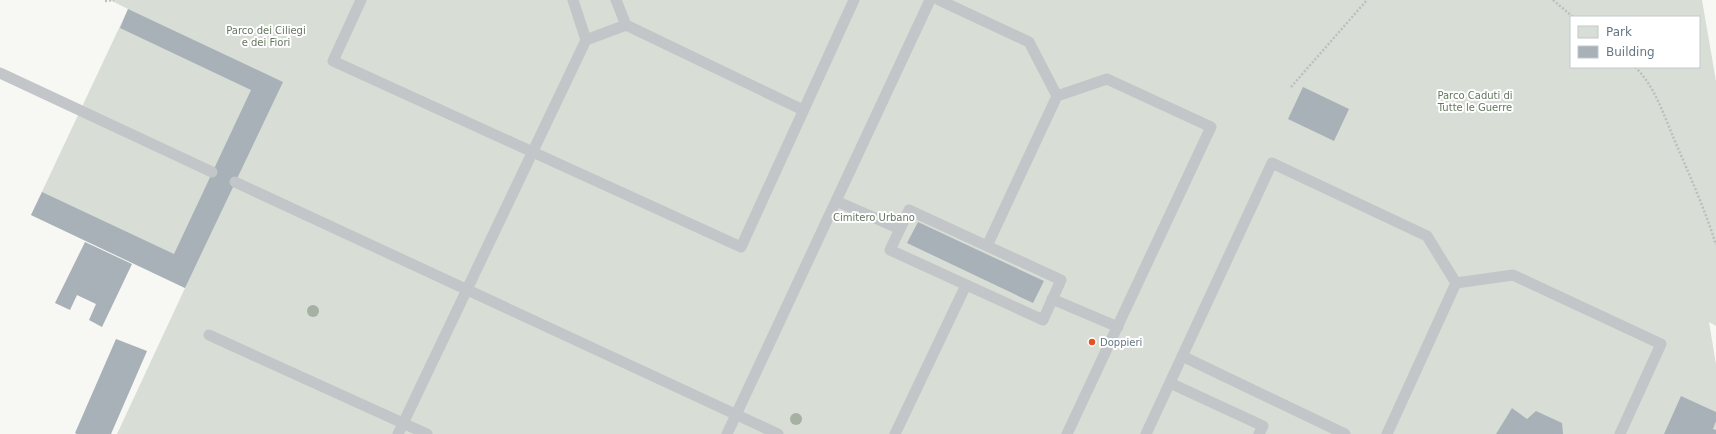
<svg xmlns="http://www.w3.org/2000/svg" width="1716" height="434" viewBox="0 0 1716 434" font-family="'DejaVu Sans',sans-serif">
<rect width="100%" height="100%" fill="#f7f7f4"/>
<path fill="#d8ded5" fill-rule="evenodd" d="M 110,0 L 1702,0 L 1716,81 L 1716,326 L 1709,322 L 1716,364 L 1716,434 L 117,434 L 185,288 L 31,215 L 128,9 ZM 1571,17 L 1699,17 L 1699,67 L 1571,67 Z"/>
<path fill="#a8b1b7" d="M 128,9 L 283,82 L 185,288 L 31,215 L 42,192 L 174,254 L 251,90 L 120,28 Z
M 1303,87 L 1349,109 L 1334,141 L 1288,119 Z
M 918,222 L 1044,281 L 1033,303 L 907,243 Z
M 85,242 L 132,264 L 102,327 L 89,320 L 96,304 L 77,295 L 70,310 L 55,303 Z
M 116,339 L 147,351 L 111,434 L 77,434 L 75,433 Z
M 1681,396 L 1716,412 L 1716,421 L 1713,429 L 1716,430 L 1716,434 L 1664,434 Z
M 1512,408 L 1527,419 L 1536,411 L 1562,423 L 1563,434 L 1496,434 Z"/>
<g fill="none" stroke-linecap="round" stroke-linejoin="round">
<path stroke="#bcbec1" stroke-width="2.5" stroke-dasharray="2 2" stroke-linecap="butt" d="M 1553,0 L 1573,17
M 105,1 L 114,0
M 1635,67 C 1654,85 1664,115 1674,139 C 1689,174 1705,209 1716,245
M 1291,87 L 1367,0"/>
<path stroke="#c2c6c9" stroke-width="11" d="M 361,0 L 333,61 L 741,247 L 854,0
M 573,0 L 586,40 L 626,25 L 616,0
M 939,0 L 1029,42 L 1057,96 L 1107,79 L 1211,127 L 1067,434
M 626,25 L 803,110
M 0,73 L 212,172
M 235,182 L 778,434
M 836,201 L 900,229
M 909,210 L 1061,280 L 1043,320 L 890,250 Z
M 987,246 L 1057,96
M 1052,299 L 1118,327
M 209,335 L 427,434
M 1182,356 L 1345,434
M 1170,383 L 1263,426 L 1259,434
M 398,434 L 586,40
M 727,434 L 930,0
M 895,434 L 966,285
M 1146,434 L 1272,163 L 1427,236 L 1456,283 L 1513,275 L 1661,344 L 1620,434
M 1387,434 L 1456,283"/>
</g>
<g fill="#a7b1a3">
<circle cx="313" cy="311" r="6"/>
<circle cx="796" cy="419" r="6"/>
</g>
<circle fill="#e75224" stroke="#fff" stroke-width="1.5" cx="1092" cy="342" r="4"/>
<g text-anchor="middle" stroke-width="4" stroke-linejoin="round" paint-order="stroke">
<g font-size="10" fill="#657760" stroke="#fff">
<text x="266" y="34">Parco dei Ciliegi<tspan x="266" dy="12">e dei Fiori</tspan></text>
<text x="1475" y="99">Parco Caduti di<tspan x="1475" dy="12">Tutte le Guerre</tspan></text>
<text x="874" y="221">Cimitero Urbano</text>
</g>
<g font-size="10" fill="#657785" stroke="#fff" text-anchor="start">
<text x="1100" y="346">Doppieri</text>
</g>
</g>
<rect x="1570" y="16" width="130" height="52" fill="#ffffff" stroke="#c1c9ce"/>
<rect x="1578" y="26" width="20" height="12" fill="#d8ded5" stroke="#c1c9ce"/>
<text x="1606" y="36" font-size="12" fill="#657785">Park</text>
<rect x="1578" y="46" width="20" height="12" fill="#a8b1b7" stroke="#c1c9ce"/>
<text x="1606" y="56" font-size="12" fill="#657785">Building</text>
</svg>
